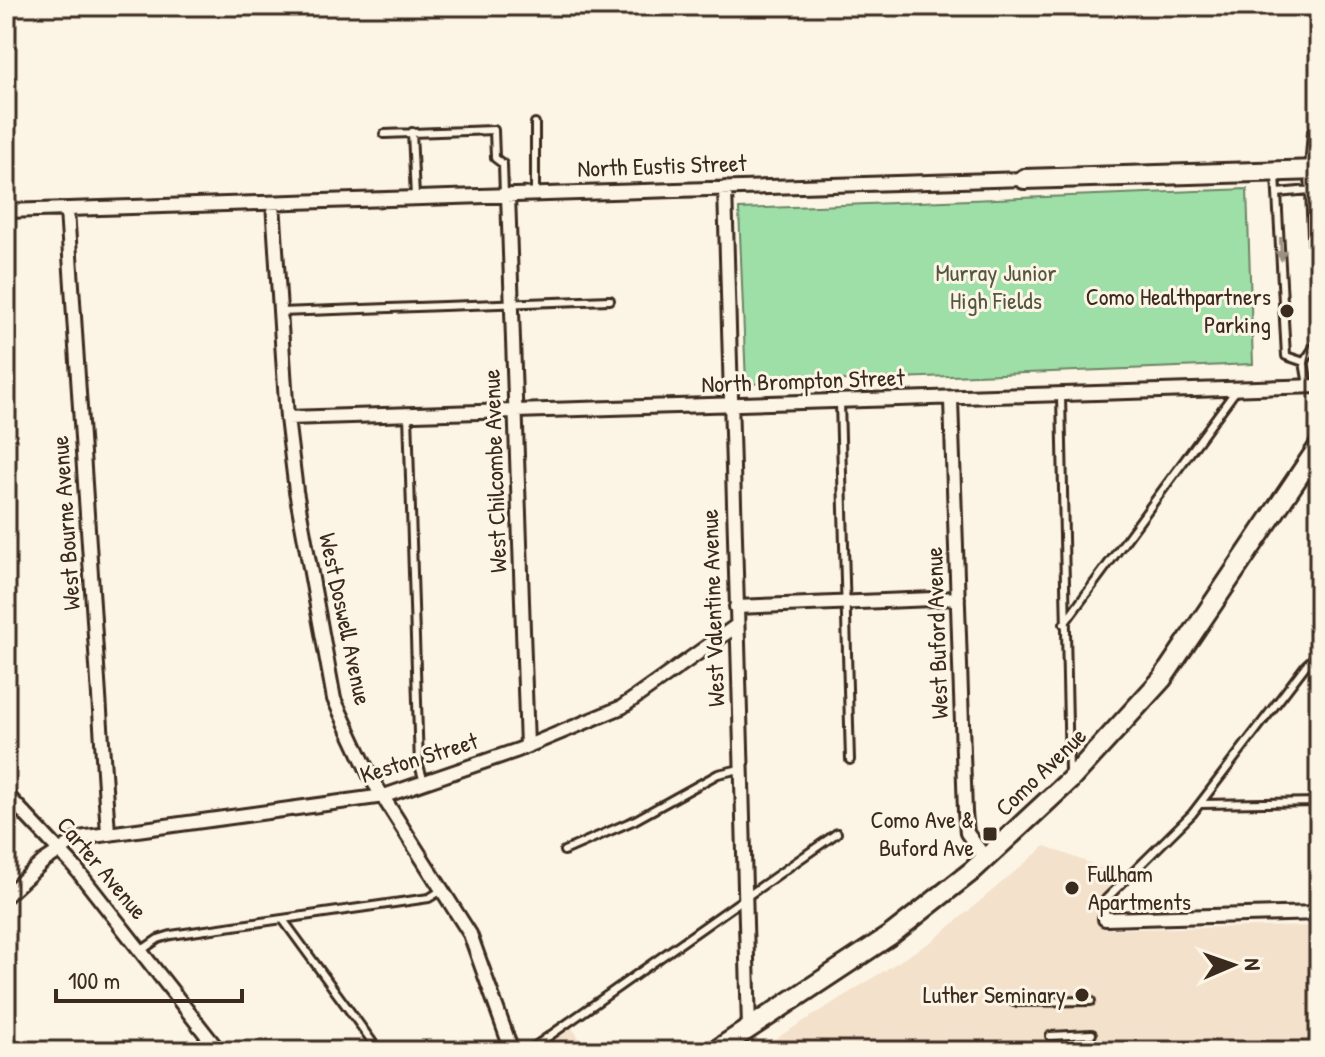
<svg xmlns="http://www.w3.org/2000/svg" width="1325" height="1057" viewBox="0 0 1325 1057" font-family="'Patrick Hand',sans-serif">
<rect width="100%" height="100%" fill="#fcf5e5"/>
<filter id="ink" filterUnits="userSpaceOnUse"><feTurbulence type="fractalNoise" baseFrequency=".0125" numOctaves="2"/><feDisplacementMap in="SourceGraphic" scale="16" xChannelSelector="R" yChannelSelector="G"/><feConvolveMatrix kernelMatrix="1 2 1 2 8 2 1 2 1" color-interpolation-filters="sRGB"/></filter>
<g filter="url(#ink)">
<path fill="#f3e1cb" d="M 1045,846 L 1107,870 L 1110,929 L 1319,926 L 1319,1051 L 756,1051 L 935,939 Z
M 570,1025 L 588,1051 L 536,1051 Z"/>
<path fill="#9edfa8" stroke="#6c8463" stroke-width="2" d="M 1247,189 L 1253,364 L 746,384 L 739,209 Z"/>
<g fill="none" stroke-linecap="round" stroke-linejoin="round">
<defs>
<path id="service" d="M 535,123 L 535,194
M 412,132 L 415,197
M 384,134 L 494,130 L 495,158 L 503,164 L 504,195
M 1276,175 L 1286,356 L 1304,362
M 1277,193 L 1310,190
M 280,312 L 610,300
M 1308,385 L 1304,362 L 1317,343 L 1309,170 L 1312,131
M 1061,396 L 1069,772
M 840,402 L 850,760
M 408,414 L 419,765 L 424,782
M 1064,624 L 1237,389
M 1200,804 L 1319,802
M 564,851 L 635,820 L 718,774 L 740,769
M 1105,919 L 1106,899 L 1192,814 L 1306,665 L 1319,653
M 284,921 L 379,1051
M 142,950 L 158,939 L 171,935 L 429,898 L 442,890
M 1014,1002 L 1091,1001
M 1050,1036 L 1092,1034
M 528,1051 L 837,833"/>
<path id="minor" d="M 725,188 L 749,1028
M 508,195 L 527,746
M 273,203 L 287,418 L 296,491 L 334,699 L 371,778 L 470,934 L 512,1051
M 67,210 L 108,833
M 6,211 L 1024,179
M 951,400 L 965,812 L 967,833 L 986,859
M 287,418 L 1319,386
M 1305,467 L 1319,480
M 736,607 L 958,598
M 6,794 L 73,865 L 219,1051
M 6,896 L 44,861 L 79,838 L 384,796 L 518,750 L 622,707 L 736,626
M 1105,919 L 1319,913"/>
<path id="secondary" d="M 1024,179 L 1319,170
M 715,1051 L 892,934 L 972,871 L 1070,780 L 1162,679 L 1319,446"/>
</defs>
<use href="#service" stroke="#3b2a1e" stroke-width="12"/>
<use href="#minor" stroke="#3b2a1e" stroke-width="18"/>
<use href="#secondary" stroke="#3b2a1e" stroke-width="24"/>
<use href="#service" stroke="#fcf5e5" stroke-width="6"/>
<use href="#minor" stroke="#fcf5e5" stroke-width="12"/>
<use href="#secondary" stroke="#fcf5e5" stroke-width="18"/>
</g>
<defs><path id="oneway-solid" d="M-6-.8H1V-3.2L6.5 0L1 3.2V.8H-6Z" transform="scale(2)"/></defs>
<use fill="#9c9082" href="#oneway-solid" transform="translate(1281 249) rotate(88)"/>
</g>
<g fill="#3b2a1e" stroke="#fcf5e5" stroke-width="3">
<circle cx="1287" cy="311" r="8"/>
<rect x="982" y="826" width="16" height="16" rx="4"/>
<circle cx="1072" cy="888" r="8"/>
<circle cx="1082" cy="995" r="8"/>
</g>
<g text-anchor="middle" stroke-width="6" stroke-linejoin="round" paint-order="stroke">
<g font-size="24" fill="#3b2a1e" stroke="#fcf5e5">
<text transform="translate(662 166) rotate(-2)" y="8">North Eustis Street</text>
<text transform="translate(803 381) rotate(-2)" y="8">North Brompton Street</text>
<text transform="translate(495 471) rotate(-92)" y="8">West Chilcombe Avenue</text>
<text transform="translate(66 523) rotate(-94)" y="8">West Bourne Avenue</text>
<text transform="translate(713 608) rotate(-92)" y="8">West Valentine Avenue</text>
<text transform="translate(345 619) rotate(78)" y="8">West Doswell Avenue</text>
<text transform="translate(937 633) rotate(-92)" y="8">West Buford Avenue</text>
<text transform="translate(419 758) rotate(-17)" y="8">Keston Street</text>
<text transform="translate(1041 772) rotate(-44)" y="8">Como Avenue</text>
<text transform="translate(102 868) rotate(50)" y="8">Carter Avenue</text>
</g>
<g font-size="24" fill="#545740" stroke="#fcf5e5">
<text x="996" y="281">Murray Junior<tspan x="996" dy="28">High Fields</tspan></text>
</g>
<g font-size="24" fill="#3b2a1e" stroke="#fcf5e5" text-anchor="end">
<text x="1271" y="305">Como Healthpartners<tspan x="1271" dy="28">Parking</tspan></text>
<text x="974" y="828">Como Ave &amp;<tspan x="974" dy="28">Buford Ave</tspan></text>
<text x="1088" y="882" text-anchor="start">Fullham<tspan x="1088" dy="28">Apartments</tspan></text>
<text x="1066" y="1003">Luther Seminary</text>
</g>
</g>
<rect width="1325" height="1057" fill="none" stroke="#fcf5e5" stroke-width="32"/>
<rect x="16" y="16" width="1293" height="1025" fill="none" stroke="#3b2a1e" stroke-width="3" filter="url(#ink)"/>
<g transform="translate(1233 965) rotate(88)" stroke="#fcf5e5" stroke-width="6" paint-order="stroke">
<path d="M0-6L14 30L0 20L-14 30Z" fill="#3b2a1e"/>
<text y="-12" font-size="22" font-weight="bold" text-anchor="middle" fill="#3b2a1e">N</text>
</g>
<path d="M56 989v12h186v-12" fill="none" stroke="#3b2a1e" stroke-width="4"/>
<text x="68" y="989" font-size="24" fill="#3b2a1e" stroke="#fcf5e5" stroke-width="6" paint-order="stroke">100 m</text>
</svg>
